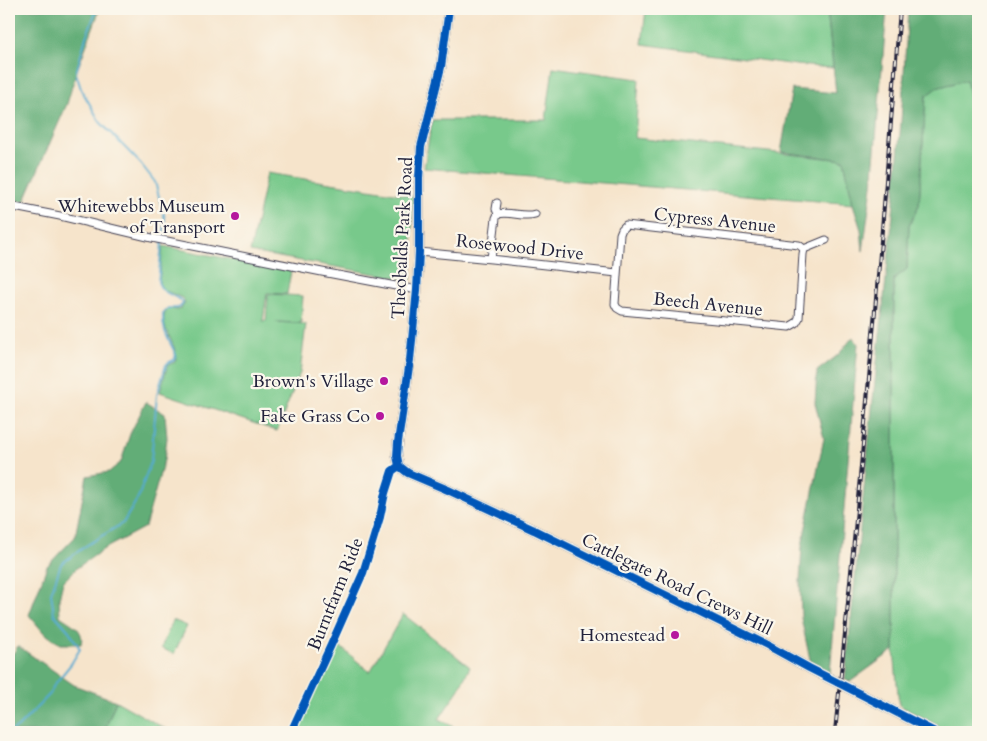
<svg xmlns="http://www.w3.org/2000/svg" width="987" height="741" viewBox="0 0 987 741" font-family="Cardo,serif">
<rect width="100%" height="100%" fill="#fbf7ec"/>
<filter id="ink" filterUnits="userSpaceOnUse"><feTurbulence type="fractalNoise" baseFrequency=".02" numOctaves="2"/><feDisplacementMap in="SourceGraphic" scale="10" xChannelSelector="R" yChannelSelector="G"/><feConvolveMatrix kernelMatrix="1 2 1 2 8 2 1 2 1" color-interpolation-filters="sRGB"/></filter>
<filter id="wash" filterUnits="userSpaceOnUse"><feTurbulence type="fractalNoise" baseFrequency=".0096" numOctaves="4" result="noise"/><feDisplacementMap in="SourceGraphic" scale="20" xChannelSelector="R" yChannelSelector="G"/><feGaussianBlur stdDeviation="1.12" result="paint"/><feColorMatrix in="noise" values="0 0 0 0 0 0 0 0 0 0 0 0 0 0 0 0 0 1.4 0 .05"/><feComposite in="paint" operator="in"/></filter>
<g filter="url(#wash)">
<rect width="100%" height="100%" fill="#f6e4cb"/>
<path fill="#78c98b" stroke="#4d7663" d="M 646,9 L 827,9 L 833,68 L 796,65 L 642,44 Z
M 553,67 L 639,79 L 635,138 L 844,160 L 853,204 L 424,168 L 432,120 L 546,120 Z
M 978,77 L 978,732 L 948,732 L 899,705 L 894,650 L 894,279 L 907,269 L 909,226 L 919,205 L 926,96 L 936,88 Z
M 267,173 L 413,196 L 411,280 L 250,252 Z
M 163,246 L 291,271 L 287,294 L 267,293 L 263,321 L 266,321 L 268,294 L 303,296 L 301,323 L 276,322 L 306,324 L 300,373 L 277,431 L 160,392 L 167,367 L 168,365 L 175,362 C 182,346 152,323 169,308 L 176,310 L 181,309 L 185,302 L 182,298 L 166,291 L 162,289 L 159,283 Z
M 403,614 L 470,667 L 459,689 L 439,719 L 463,732 L 295,732 L 337,644 L 370,672 Z
M 173,620 L 187,626 L 174,654 L 161,648 Z
M 116,701 L 171,732 L 104,732 Z"/>
<path fill="#62ad77" stroke="#426859" d="M 9,9 L 100,9 L 76,73 L 67,104 L 24,202 L 9,199 Z
M 827,9 L 887,9 L 872,186 L 863,251 L 861,230 L 853,204 L 844,160 L 781,152 L 792,89 L 836,93 Z
M 908,9 L 975,9 L 974,11 L 978,50 L 978,139 L 966,80 L 936,88 L 926,96 L 919,205 L 909,226 L 907,269 L 894,279 L 894,650 L 850,682 L 845,680 L 871,418 L 893,214 L 901,122 Z
M 853,337 L 858,344 L 830,673 L 811,664 L 801,618 L 800,580 L 802,546 L 824,438 L 815,403 L 817,371 L 838,355 Z
M 146,402 L 165,414 L 167,438 L 164,460 L 145,527 L 104,549 L 78,567 L 63,582 L 59,599 L 60,616 C 71,624 85,629 81,644 L 60,644 L 44,633 L 29,615 L 47,566 L 75,537 L 87,476 L 109,472 L 121,462 L 130,434 Z
M 18,646 L 74,685 L 116,701 L 104,732 L 9,732 L 9,660 Z"/>
<g fill="none" stroke-linecap="round" stroke-linejoin="round">
<path stroke="#54abd1" stroke-width="2" d="M 97,9 L 86,37 L 76,73 L 81,89 L 100,122 L 141,164 L 155,182 L 165,219 L 163,238
M 10,732 L 18,727 L 50,694 L 54,685 L 71,664 L 80,649 L 69,631 L 54,614 L 51,593 L 61,564 L 87,545 L 123,523 L 138,498 L 151,461 L 157,395 L 166,365 L 168,363 L 174,360 L 176,355 C 169,339 162,332 163,313 L 168,308 C 175,308 181,310 183,302 C 174,294 162,295 158,282 L 162,243"/>
</g>
</g>
<g filter="url(#ink)">
<g fill="none" stroke-linecap="round" stroke-linejoin="round">
<defs>
<path id="minor" d="M 497,203 L 496,209 L 498,214
M 9,206 L 60,216 L 152,238 L 322,272 L 417,290
M 626,225 L 799,245 L 804,249 L 803,254 L 799,318 L 796,323 L 789,327 L 622,311 L 617,308 L 615,304 L 620,234 L 622,229 Z
M 804,249 L 826,240
M 419,252 L 491,259 L 617,273
M 491,259 L 496,218 L 498,214 C 511,211 523,218 535,214
M 291,732 L 331,645 L 363,573 L 380,517 L 385,493 L 392,471 L 399,466"/>
<path id="tertiary" d="M 449,9 L 441,67 L 421,147 L 419,178 L 419,252 L 417,290 L 410,360 L 398,442 L 397,456 L 399,466 L 408,473 L 448,490 L 534,530 L 767,645 L 809,668 L 935,732"/>
</defs>
<use href="#minor" stroke="#423f51" stroke-width="9"/>
<use href="#tertiary" stroke="#423f51" stroke-width="11"/>
<use href="#minor" stroke="#fff" stroke-width="7"/>
<use href="#tertiary" stroke="#fff" stroke-width="9"/>
<defs>
<path id="rail" d="M 835,732 C 860,491 881,250 900,9"/>
</defs>
<use href="#rail" stroke="#22223b" stroke-width="4"/>
<use href="#rail" stroke="#fbf7ec" stroke-width="2" stroke-dasharray="5.5" stroke-linecap="butt"/>
<defs>
<path id="cycleway" d="M 449,9 L 441,67 L 421,147 L 419,178 L 419,252 L 417,290 L 410,360 L 398,442 L 397,456 L 399,466 L 408,473 L 448,490 L 534,530 L 767,645 L 809,668 L 935,732
M 291,732 L 331,645 L 363,573 L 380,517 L 385,493 L 392,471 L 399,466"/>
</defs>
<use href="#cycleway" stroke="#fbf7ec" stroke-width="11"/>
<use href="#cycleway" stroke="#0057b8" stroke-width="8"/>
</g>
</g>
<g fill="#b5179e" stroke="#fbf7ec" stroke-width="2">
<circle cx="235" cy="216" r="5"/>
<circle cx="384" cy="381" r="5"/>
<circle cx="380" cy="416" r="5"/>
<circle cx="675" cy="635" r="5"/>
</g>
<g text-anchor="middle" stroke-width="4.5" stroke-linejoin="round" paint-order="stroke">
<g font-size="18" fill="#22223b" stroke="#fbf7ec" text-anchor="end">
<text x="225" y="212">Whitewebbs Museum<tspan x="225" dy="21">of Transport</tspan></text>
<text x="374" y="387">Brown's Village</text>
<text x="370" y="422">Fake Grass Co</text>
<text x="665" y="641">Homestead</text>
</g>
<g font-size="18" fill="#22223b" stroke="#fbf7ec">
<text transform="translate(715 220) rotate(6)" y="6">Cypress Avenue</text>
<text transform="translate(402 238) rotate(-87)" y="6">Theobalds Park Road</text>
<text transform="translate(520 247) rotate(6)" y="6">Rosewood Drive</text>
<text transform="translate(708 304) rotate(6)" y="6">Beech Avenue</text>
<text transform="translate(677 584) rotate(26)" y="6">Cattlegate Road Crews Hill</text>
<text transform="translate(335 594) rotate(-68)" y="6">Burntfarm Ride</text>
</g>
</g>
<rect width="987" height="741" fill="none" stroke="#fbf7ec" stroke-width="30"/>
</svg>
